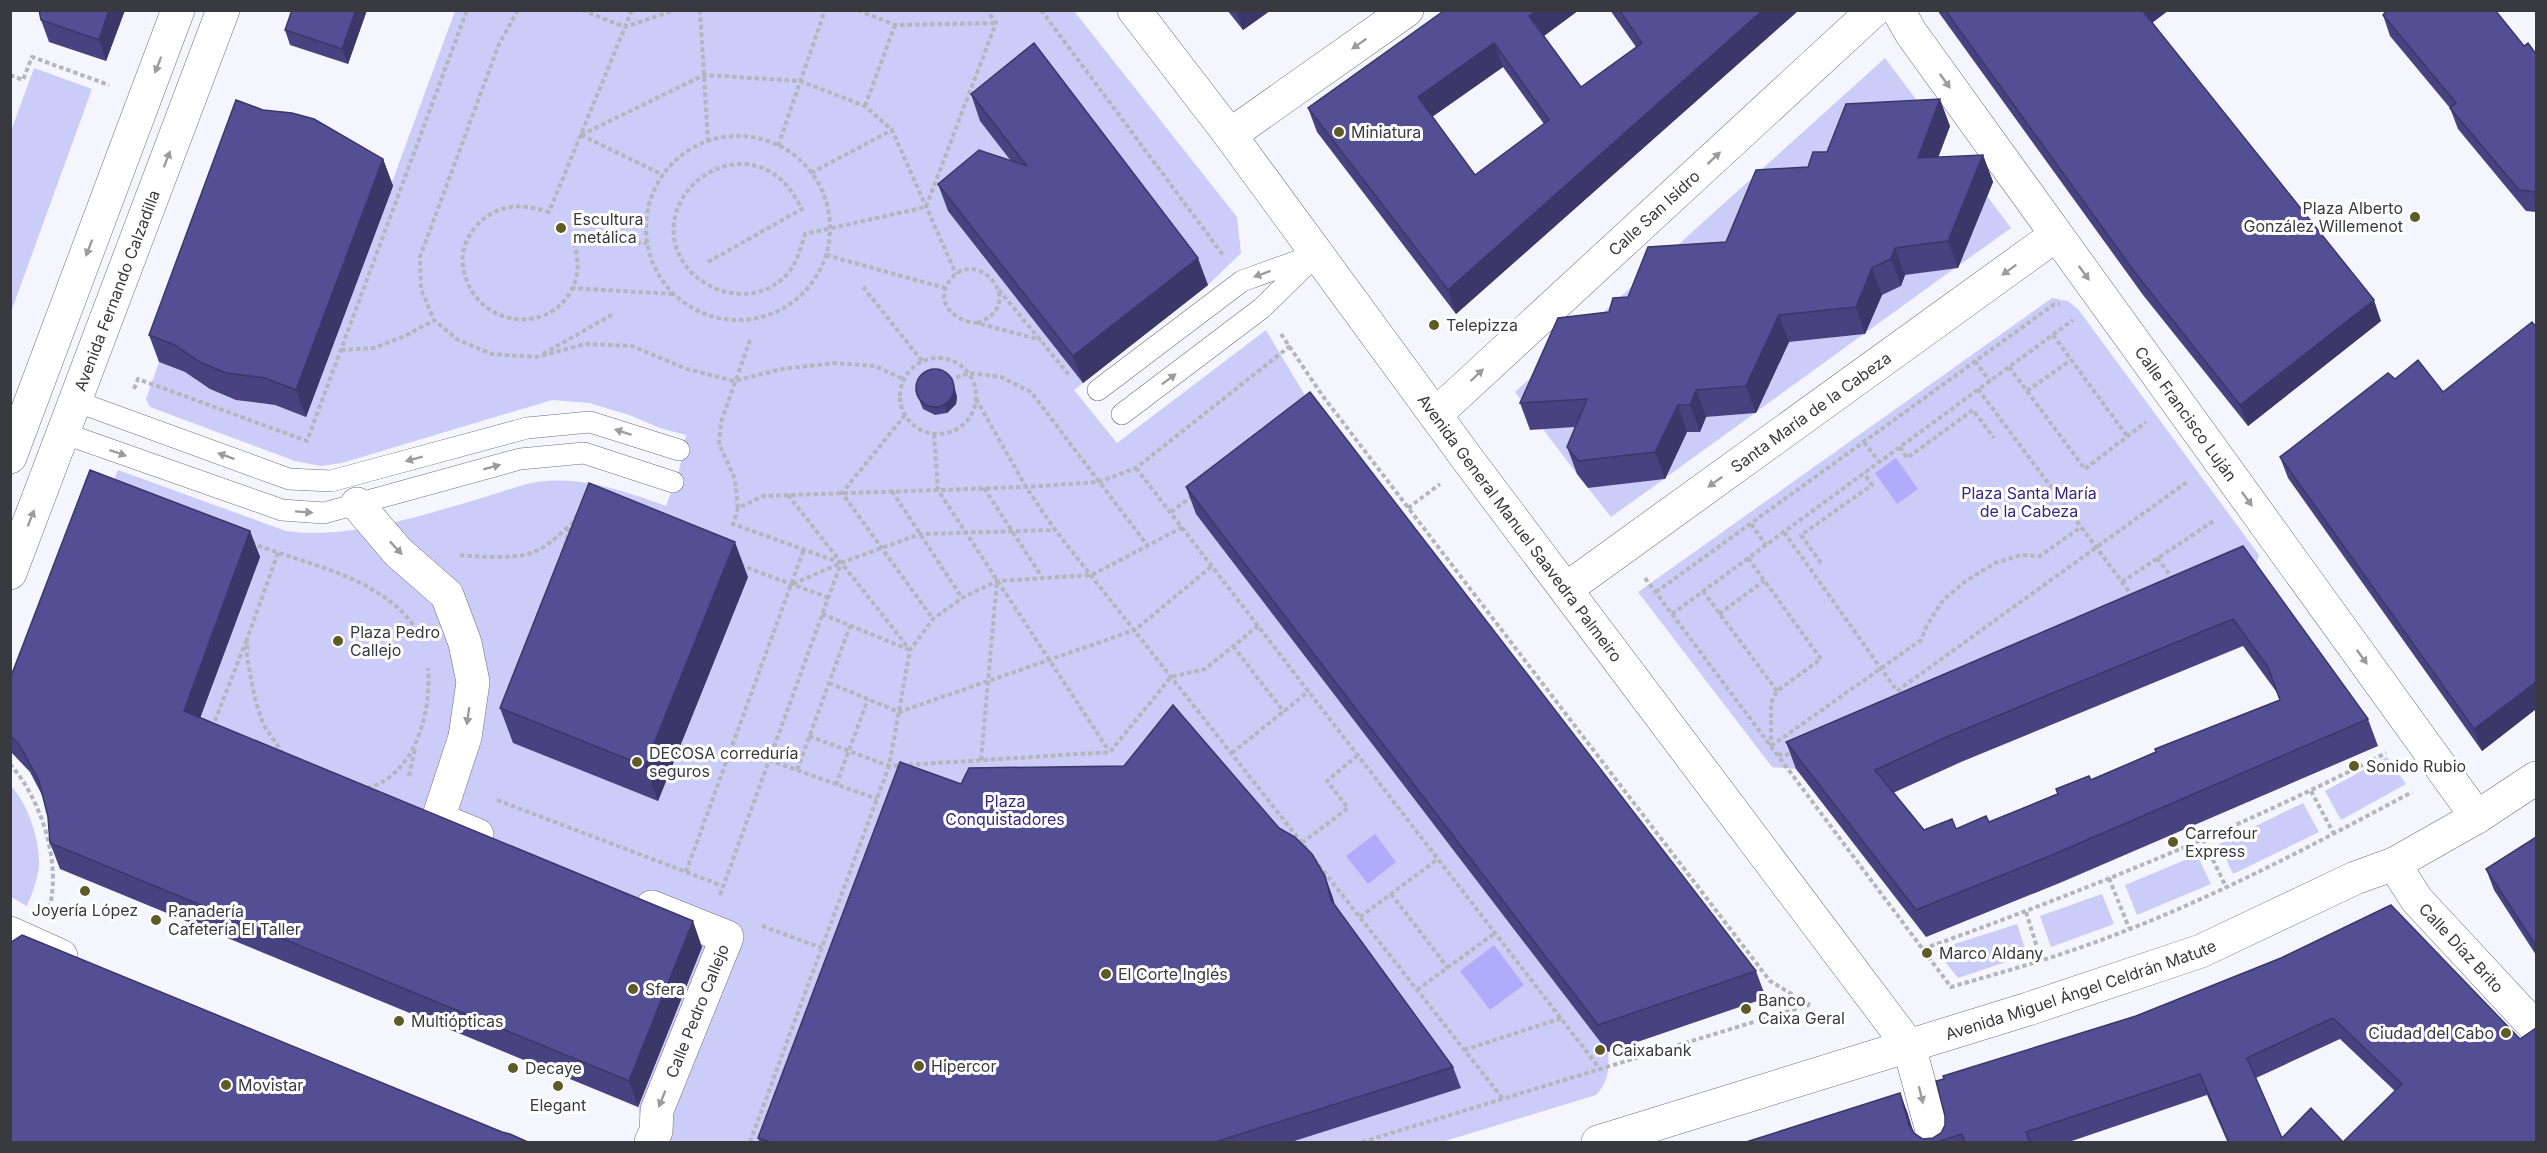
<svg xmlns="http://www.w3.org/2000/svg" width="2547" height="1153" viewBox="0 0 2547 1153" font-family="Inter,sans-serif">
<rect width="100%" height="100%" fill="#f5f5fd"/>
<path fill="#ccccf8" d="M 455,11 L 1074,11 L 1237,217 L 1241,253 L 1208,285 L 1074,390 L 1117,443 L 1266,330 L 1319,419 L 1608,1052 C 1609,1070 1609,1081 1596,1095 L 1442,1142 L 650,1142 L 644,1135 L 638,1107 L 702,946 L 193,737 L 107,499 L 118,470 L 286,531 C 352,540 426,514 488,496 C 506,491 527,482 546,481 C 588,478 626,492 666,506 L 679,471 L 686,435 L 660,428 L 629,415 L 589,403 L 552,400 L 342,463 L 321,466 L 295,461 L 150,407 L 146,399 L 159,362 L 195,376 L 194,378 C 217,394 239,402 267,404 L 268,402 L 306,416 Z
M 1885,58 L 1936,126 L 1736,269 L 1535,418 L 1515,392 Z
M 34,68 L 92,89 L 11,312 L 11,131 Z
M 1987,196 L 2011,228 L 1958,266 Z
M 1955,268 L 1756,412 L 1789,342 L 1865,334 L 1885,287 L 1901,286 L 1905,275 Z
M 2052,298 L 2068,301 L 2078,309 L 2259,555 L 2253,573 L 1796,769 L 1772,767 L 1638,592 Z
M 1755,413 L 1665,478 L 1687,432 L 1700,432 L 1706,417 Z
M 1589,426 L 1594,432 L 1577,474 L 1543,429 Z
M 1664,479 L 1611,517 L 1588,488 Z
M 2387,757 L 2406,784 L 2341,820 L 2325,791 Z
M 11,786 C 28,804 40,840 39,865 C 38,879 32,894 27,906 L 11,897 Z
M 2303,803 L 2319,832 L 2233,874 L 2219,844 Z
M 2197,855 L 2211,884 L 2137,915 L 2125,885 Z
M 2102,894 L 2114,924 L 2051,947 L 2040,916 Z
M 2017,924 L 2027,955 L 1958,978 L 1936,950 Z"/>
<path fill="#afacfb" d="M 1896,458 L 1918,489 L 1897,504 L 1875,473 Z
M 1375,834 L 1396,862 L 1368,884 L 1346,856 Z
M 1494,945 L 1524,985 L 1490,1010 L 1460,971 Z"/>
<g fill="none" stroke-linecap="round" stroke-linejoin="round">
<defs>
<path id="service" d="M 1098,390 L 1242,281 L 1317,254
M 75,401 L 289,479 L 331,481 L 527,428 L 590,422 L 679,450
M 1122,414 L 1262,308 L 1312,259
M 63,433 L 282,510 L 324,513 L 520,459 L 584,453 L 673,482"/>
<g id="minor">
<path id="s1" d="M 1898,10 L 1911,33 L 2477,817"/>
<path d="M 1230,135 L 1407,10"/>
<path id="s2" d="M 1435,415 L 1874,10"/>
<path d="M 10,457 L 178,10"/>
<path d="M 357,504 L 398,552 L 447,595 L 465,643 L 473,682 L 465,737 L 438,819 L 477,835"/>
<path id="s3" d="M 10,573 L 223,10"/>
<path id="s4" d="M 1566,589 L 2056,235"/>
<path id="s5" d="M 2394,864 L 2417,900 L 2536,1028"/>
<path d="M 1909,1046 L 1935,1142"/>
<path id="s6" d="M 651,1142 L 656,1131 L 657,1110 L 727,937 L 652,907"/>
</g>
<g id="tertiary">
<path id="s7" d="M 1134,10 L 1230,135 L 1469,461 L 1909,1046"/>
<path d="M 10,933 L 61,956"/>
<path id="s8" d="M 1598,1142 L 2028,1009 L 2201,951 L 2355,878 L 2394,864 L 2477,817 L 2536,778"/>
</g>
</defs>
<use href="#service" stroke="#6f6f7f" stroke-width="22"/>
<use href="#minor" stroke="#6f6f7f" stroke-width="34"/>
<use href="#tertiary" stroke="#6f6f7f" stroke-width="34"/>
<path stroke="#b5b5bd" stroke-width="4" stroke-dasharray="4.5 3" stroke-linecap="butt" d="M 518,10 L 499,44 L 420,257 L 421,289 L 434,320 L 458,340 L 492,354 L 537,357 L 585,344 L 632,346 L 687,369 L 734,381 L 782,369 L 834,363 L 875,366 L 903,379
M 582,10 L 625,27 L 675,10
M 632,10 L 549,212 C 523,204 502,203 481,221 C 469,232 460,250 463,266 C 472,330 558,339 576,279 C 579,267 577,254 574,242 L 647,243
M 700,10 L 708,141
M 858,10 L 895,25 L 995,23
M 1041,10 L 1223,255
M 10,75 L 23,80 L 32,57 L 109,85
M 865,106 L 895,25
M 581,135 L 704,75 L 800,81 L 865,106 L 892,130 L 956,274
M 581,135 L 663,175
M646 228a92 92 0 1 1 184 0a92 92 0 1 1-184 0Z
M 778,146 L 825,10
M 811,173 L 892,130
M 826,255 L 945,288
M 708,262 L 802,209 C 795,197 789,186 778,177 C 734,142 668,183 674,237 C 681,290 754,315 789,272 C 798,260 801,247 805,234 L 926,207 L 996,23 L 987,10
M 863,287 L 922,361
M 571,288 L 673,294
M 999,290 L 1069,375
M 977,323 C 1031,305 974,241 948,283 C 935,304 956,322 977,323 L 1041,340
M 1281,334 L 1322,395 L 1770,981 L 1810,1005
M 2053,335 L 2127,436
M 341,350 L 374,348 L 405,336 L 434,320
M 543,354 L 613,314
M900 396a38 38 0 1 1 76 0a38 38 0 1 1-76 0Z
M 1975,361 L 1990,381
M 2009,367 L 2085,469 L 2146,422
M 949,380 L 969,373 L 1001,377 L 1031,392 L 1148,546
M 134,389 L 138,379 L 307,441 L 467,10
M 1978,389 L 2134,598
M 2027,391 L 2071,360
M 976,399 L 1026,487 L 1055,530 L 1306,848
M 905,415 L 842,493 L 933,619
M 934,434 L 938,490 L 1109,751
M 1864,442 L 1879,462
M 1900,447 L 1907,458 L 1973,410 L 1994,438
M 1136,468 L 1600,1069
M 984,488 L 1042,577
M 892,491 L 962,598
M 788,495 L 910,650
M 738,508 L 735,479 L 719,444 L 721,422 L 750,340
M 1408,508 L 1440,484
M 1171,512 L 1194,495
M 1751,524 L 1766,545
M 1784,532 L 1897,691
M 251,543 C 307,565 381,576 417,630
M 278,553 L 247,639 L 247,657 L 255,699 L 263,724 L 282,752
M 563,554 L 570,526 L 578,514
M 460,555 C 479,557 513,559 531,553 C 546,548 557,537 569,526
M 1748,558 L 1821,659 L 1777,691 L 1771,703 L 1771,746
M 2157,558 L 2173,579
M 841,563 L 733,524 L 738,508 L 763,496 L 1026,487 L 1099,482 L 1136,468 L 1290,346
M 1821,563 L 1801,535 L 1872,485 L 1864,473
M 740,565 L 829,598
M 1645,578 L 1951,987 C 1992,975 2033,964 2073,950 C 2191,910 2302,851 2412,792
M 2122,582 L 2215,520
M 793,584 L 841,563 L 920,534 L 1055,530
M 1703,591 L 1777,691
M 1656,592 L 2053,305 L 2060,304
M 822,614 L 910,650
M 1672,614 L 2073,320
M 1719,614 L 1764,581
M 1233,646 L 1284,712
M 829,683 L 899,712 L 1135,630 L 1212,566
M 1897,691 L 2187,482
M 212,728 L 247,639
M 809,736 L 889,766 L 1110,752 L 1171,677 L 1205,669 L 1258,626
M 1771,746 L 1921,640 L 1927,625 L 1943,600 L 1966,581 L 1995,563 L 2021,555 L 2040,556 L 2081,527
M 1232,753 L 1309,691
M 1778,754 L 1784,756 L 1793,752
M 769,760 L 877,799
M 981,760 L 997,581
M 10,764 C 41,799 62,863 49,909
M 797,770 L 850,626
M 409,776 L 415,749
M 836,785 L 868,699
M 367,788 C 415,776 432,711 428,668
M 2311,791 L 2334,834
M 497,800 L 723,886
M 2203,839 L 2226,887
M 1302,843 L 1348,808 L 1327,781 L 1358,755
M 1314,859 L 1503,1099
M 686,872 L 804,549
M 2109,878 L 2129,928
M 1391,894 L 1448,968
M 720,895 L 841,563
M 2026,912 L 2041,960
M 1360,917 L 1438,859
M 762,926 L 822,948
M 1923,949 C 2081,892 2236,830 2386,753
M 1417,990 L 1495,933
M 1464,1050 L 1562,1018
M 750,1142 L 889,766 L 910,650 L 933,619 L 962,598 L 997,581 L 1092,575 L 1183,527
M 1362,1142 L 1809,1005"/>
<use href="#service" stroke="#fff" stroke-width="21"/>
<use href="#minor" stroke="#fff" stroke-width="33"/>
<use href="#tertiary" stroke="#fff" stroke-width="33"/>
</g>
<path fill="#484380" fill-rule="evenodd" d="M 125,10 L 106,61 L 49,42 L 41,20 Z
M 367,10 L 348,64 L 290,45 L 285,30 Z
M 1227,10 L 1271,10 L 1243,30 Z
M 1445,10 L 1579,10 L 1544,36 L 1581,87 L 1636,47 L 1610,10 L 1799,10 L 1456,314 L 1317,132 L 1308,108 ZM 1503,67 L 1544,124 L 1475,175 L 1432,117 Z
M 1937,10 L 2169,10 L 2152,23 L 2381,321 L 2248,426 L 2143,295 Z
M 2383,15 L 2524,46 L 2536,54 L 2536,212 L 2526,211 L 2458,129 L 2450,108 L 2390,36 Z
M 971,94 L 1208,285 L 1083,383 L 948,211 L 938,184 L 1011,161 L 980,121 Z
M 1950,126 L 1938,157 L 1983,155 L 1993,182 L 1958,268 L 1905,275 L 1901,286 L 1882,295 L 1865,334 L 1789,342 L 1756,413 L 1706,417 L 1700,432 L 1687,432 L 1665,479 L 1588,488 L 1577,474 L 1567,447 L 1575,427 L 1530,430 L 1520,403 L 1609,312 L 1628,297 L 1726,242 L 1808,167 L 1827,152 Z
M 383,159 L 393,186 L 306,417 L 275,405 L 236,400 L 210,389 L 185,372 L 159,362 L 149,335 Z
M 2536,327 L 2536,709 L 2482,751 L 2288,478 L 2280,457 L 2395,379 L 2443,392 Z
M 954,385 L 957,397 L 956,404 L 947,413 L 935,415 L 923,409 L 915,390 Z
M 1186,487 L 1756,971 L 1766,998 L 1608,1052 L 1196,514 Z
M 250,531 L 260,557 L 200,718 L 702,947 L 638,1107 L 60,869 L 50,843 L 48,817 L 43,797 L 30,772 L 10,751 L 10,679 Z
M 2243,546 L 2368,719 L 2378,746 L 2062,882 L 1926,937 L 1796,769 L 1786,742 ZM 2243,646 L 2278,694 L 2280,700 L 1989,822 L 1956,829 L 1924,830 L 1893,793 L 1961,762 Z
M 748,577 L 658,801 L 513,743 L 500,708 Z
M 961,784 L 1325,876 L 1335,905 L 1453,1067 L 1461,1088 L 1288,1143 L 760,1143 L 758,1138 Z
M 2536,837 L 2536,955 L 2494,890 L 2486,869 Z
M 2281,958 L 2520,1039 L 2536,1143 L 2228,1143 L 2207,1095 L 2066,1143 L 1743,1143 L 1900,1093 L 1914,1133 L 1923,1139 L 1933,1138 L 2136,1016 ZM 2340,1039 L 2395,1091 L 2343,1142 L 2282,1138 L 2256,1078 Z"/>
<path fill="#3b3768" d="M 109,10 L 125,10 L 106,61 L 99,40 Z
M 356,10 L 367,10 L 348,64 L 342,49 Z
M 1236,10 L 1271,10 L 1243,30 Z
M 1537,10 L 1579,10 L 1538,40 L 1529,16 Z
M 1763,10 L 1799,10 L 1456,314 L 1448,290 Z
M 2140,10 L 2169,10 L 2146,27 Z
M 1494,43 L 1503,67 L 1426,121 L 1418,97 Z
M 1940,99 L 1950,126 L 1928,185 L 1918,158 Z
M 1983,155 L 1993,182 L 1958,268 L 1948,241 Z
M 383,159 L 393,186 L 306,417 L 296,390 Z
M 1895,248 L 1905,275 L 1901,286 L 1891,259 Z
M 1198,258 L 1208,285 L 1083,383 L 1073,356 Z
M 1872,268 L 1882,295 L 1865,334 L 1856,307 Z
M 2374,300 L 2381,321 L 2248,426 L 2240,405 Z
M 1779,315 L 1789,342 L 1756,413 L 1746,386 Z
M 951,377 L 957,397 L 956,404 L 947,413 L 945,405 Z
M 1696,390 L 1706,417 L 1700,432 L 1690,405 Z
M 1678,405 L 1687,432 L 1665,479 L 1655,452 Z
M 250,531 L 260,557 L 193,737 L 184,711 Z
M 735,542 L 748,577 L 658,801 L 645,766 Z
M 2536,682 L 2536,709 L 2482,751 L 2474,729 Z
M 1325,876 L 1333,898 L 1339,922 L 1331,900 Z
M 693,921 L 702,947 L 638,1107 L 629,1081 Z
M 1900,1093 L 1908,1114 L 1916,1143 L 1909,1125 Z"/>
<path fill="#544e95" stroke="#3b3768" stroke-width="1.5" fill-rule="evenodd" d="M 39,10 L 109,10 L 99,40 L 41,20 Z
M 292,10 L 356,10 L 342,49 L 285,30 Z
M 1445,10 L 1537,10 L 1529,16 L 1581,87 L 1642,43 L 1619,10 L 1763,10 L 1448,290 L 1308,108 ZM 1494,43 L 1549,120 L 1475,175 L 1418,97 Z
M 1945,10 L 2142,10 L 2374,300 L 2240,405 L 2136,274 Z
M 2387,10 L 2495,10 L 2524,46 L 2528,43 L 2536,54 L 2536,192 L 2519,190 L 2450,108 L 2456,103 L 2383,15 Z
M 1034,43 L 1198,258 L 1073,356 L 938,184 L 979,150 L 1027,166 L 971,94 Z
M 1940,99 L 1918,158 L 1983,155 L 1948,241 L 1895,248 L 1891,259 L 1872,268 L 1856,307 L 1779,315 L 1746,386 L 1696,390 L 1690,405 L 1678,405 L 1655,452 L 1578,461 L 1567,447 L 1587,399 L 1520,403 L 1558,318 L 1609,312 L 1613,298 L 1628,297 L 1648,247 L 1726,242 L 1756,170 L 1808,167 L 1813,152 L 1827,152 L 1846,104 Z
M 236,100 L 263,110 L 292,113 L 314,119 L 383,159 L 296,390 L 265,378 L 226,373 L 200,362 L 175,345 L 149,335 Z
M 2532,322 L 2536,327 L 2536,682 L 2474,729 L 2280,457 L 2388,373 L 2395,379 L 2418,360 L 2443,392 Z
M916 388a19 19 0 1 1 38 0a19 19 0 1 1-38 0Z
M 1310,392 L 1756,971 L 1598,1025 L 1186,487 Z
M 90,470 L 250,531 L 184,711 L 693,921 L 629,1081 L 50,843 L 48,817 L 39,781 L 20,746 L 10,735 L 10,679 Z
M 589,483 L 735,542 L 645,766 L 500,708 Z
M 2243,546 L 2368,719 L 2052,855 L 1916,910 L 1786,742 ZM 2233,619 L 2268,667 L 2280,700 L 2155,749 L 2156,752 L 2091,780 L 2089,776 L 2056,789 L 2058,794 L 1989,822 L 1986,816 L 1956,829 L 1952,819 L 1924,830 L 1875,770 L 1951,735 Z
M 1173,705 L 1279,828 L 1295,837 L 1312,854 L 1325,876 L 1331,900 L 1453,1067 L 1212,1143 L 773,1143 L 758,1138 L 900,762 L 961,784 L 969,768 L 1124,766 Z
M 2536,837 L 2536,946 L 2486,869 Z
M 2391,905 L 2520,1039 L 2536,1028 L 2536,1143 L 2229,1143 L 2200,1074 L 2026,1132 L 2030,1143 L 1965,1143 L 1962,1134 L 1934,1143 L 1743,1143 L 1900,1093 L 1909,1125 L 1914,1133 L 1923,1139 L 1933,1138 L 1941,1133 L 1945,1125 L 1945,1116 L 1936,1081 L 1944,1079 L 1943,1076 L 2136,1016 L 2281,958 ZM 2333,1018 L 2402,1084 L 2343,1142 L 2311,1108 L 2282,1138 L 2247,1058 Z
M 22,935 L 502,1132 L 510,1134 L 530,1143 L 10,1143 L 10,943 Z"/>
<defs><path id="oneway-solid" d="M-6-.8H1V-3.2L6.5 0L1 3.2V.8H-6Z" transform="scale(1.5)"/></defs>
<g fill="#9c9ca0">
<use href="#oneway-solid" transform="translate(1359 44) rotate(145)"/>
<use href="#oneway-solid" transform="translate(158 65) rotate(111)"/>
<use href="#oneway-solid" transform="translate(1945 81) rotate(54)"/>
<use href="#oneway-solid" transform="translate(1714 158) rotate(-43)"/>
<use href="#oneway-solid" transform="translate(167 159) rotate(-69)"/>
<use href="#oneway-solid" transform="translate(89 248) rotate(111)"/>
<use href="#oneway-solid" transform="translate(2009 270) rotate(144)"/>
<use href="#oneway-solid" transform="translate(2084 273) rotate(54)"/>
<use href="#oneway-solid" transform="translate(1262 274) rotate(160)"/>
<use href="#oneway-solid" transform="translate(1477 375) rotate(-44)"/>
<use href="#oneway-solid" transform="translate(1169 379) rotate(-37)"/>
<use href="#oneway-solid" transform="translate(623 432) rotate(-162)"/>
<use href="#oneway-solid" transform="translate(118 453) rotate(19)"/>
<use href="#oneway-solid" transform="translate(226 456) rotate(-160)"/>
<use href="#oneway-solid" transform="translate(414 459) rotate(165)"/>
<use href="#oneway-solid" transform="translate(492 467) rotate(-15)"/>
<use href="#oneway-solid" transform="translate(1715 482) rotate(144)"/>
<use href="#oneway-solid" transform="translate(2247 499) rotate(54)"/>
<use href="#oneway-solid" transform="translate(304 512) rotate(4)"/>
<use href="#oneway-solid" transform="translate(31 518) rotate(-69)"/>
<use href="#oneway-solid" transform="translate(396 548) rotate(47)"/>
<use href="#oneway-solid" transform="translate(2362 657) rotate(54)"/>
<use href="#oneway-solid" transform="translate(468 716) rotate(98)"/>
<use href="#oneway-solid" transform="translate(1921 1095) rotate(76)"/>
<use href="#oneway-solid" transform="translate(662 1099) rotate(112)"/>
</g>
<g fill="#5e5b27" stroke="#fff" stroke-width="2">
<circle cx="1339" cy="132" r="6"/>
<circle cx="2415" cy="217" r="6"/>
<circle cx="561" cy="228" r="6"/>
<circle cx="1434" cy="325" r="6"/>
<circle cx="338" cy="641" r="6"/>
<circle cx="637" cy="762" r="6"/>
<circle cx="2354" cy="766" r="6"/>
<circle cx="2173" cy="842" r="6"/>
<circle cx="85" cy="891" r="6"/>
<circle cx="156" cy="920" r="6"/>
<circle cx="1927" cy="953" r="6"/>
<circle cx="1106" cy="974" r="6"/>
<circle cx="633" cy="989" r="6"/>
<circle cx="1746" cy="1009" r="6"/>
<circle cx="399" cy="1021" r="6"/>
<circle cx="2506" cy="1033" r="6"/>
<circle cx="1600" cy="1050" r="6"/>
<circle cx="919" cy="1066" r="6"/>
<circle cx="513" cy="1068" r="6"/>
<circle cx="226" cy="1085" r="6"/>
<circle cx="558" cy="1086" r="6"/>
</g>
<g text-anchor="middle" stroke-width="6" stroke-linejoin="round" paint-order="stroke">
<g font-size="16" fill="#393940" stroke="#fff" text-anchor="start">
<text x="1351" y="138">Miniatura</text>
<text x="2403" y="214" text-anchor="end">Plaza Alberto<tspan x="2403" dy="18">González Willemenot</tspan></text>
<text x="573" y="225">Escultura<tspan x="573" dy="18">metálica</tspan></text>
<text x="1446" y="331">Telepizza</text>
<text x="350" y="638">Plaza Pedro<tspan x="350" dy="18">Callejo</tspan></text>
<text x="649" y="759">DECOSA correduría<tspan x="649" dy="18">seguros</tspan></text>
<text x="2366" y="772">Sonido Rubio</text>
<text x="2185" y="839">Carrefour<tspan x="2185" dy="18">Express</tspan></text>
<text x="85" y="916" text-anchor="middle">Joyería López</text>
<text x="168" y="917">Panadería<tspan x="168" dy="18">Cafetería El Taller</tspan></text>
<text x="1939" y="959">Marco Aldany</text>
<text x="1118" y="980">El Corte Inglés</text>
<text x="645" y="995">Sfera</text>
<text x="1758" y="1006">Banco<tspan x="1758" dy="18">Caixa Geral</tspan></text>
<text x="411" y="1027">Multiópticas</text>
<text x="2494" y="1039" text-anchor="end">Ciudad del Cabo</text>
<text x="1612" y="1056">Caixabank</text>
<text x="931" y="1072">Hipercor</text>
<text x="525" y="1074">Decaye</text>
<text x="238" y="1091">Movistar</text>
<text x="558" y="1111" text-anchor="middle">Elegant</text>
</g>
<g font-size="16" fill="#393940" stroke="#fff">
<text dy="6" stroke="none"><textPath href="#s2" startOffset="298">Calle San Isidro</textPath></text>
<text dy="6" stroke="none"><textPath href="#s3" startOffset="302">Avenida Fernando Calzadilla</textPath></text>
<text dy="6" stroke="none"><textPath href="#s4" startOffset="302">Santa María de la Cabeza</textPath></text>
<text dy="6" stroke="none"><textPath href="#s1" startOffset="496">Calle Francisco Luján</textPath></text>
<text dy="6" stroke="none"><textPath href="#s7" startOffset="646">Avenida General Manuel Saavedra Palmeiro</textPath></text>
<text dy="6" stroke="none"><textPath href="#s5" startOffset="108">Calle Díaz Brito</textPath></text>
<text dy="6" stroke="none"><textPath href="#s8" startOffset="506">Avenida Miguel Ángel Celdrán Matute</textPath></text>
<text dy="6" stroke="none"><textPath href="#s6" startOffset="140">Calle Pedro Callejo</textPath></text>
</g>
<g font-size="16" fill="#38277f" stroke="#fff">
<text x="2029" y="499">Plaza Santa María<tspan x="2029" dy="18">de la Cabeza</tspan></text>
<text x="1005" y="807">Plaza<tspan x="1005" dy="18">Conquistadores</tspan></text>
</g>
</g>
<rect width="2547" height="1153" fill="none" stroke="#393940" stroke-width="24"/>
</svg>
